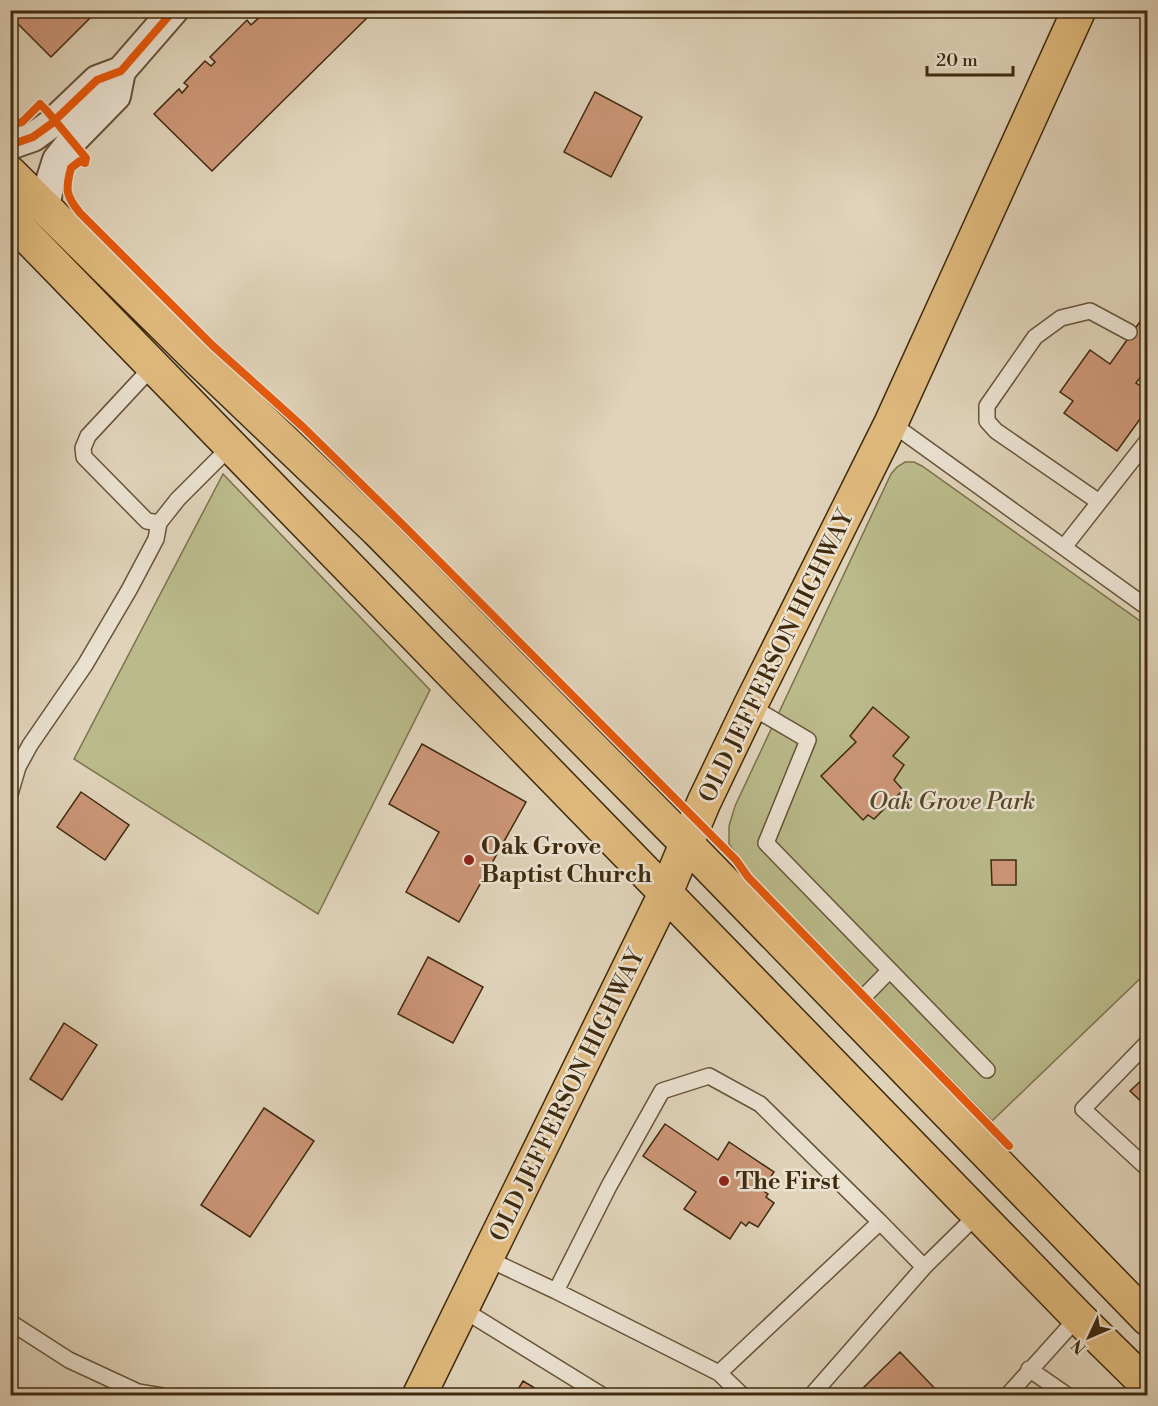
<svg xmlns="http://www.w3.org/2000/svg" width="1158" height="1406" viewBox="0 0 1158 1406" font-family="'Libre Bodoni',serif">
<rect width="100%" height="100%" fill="#e0d3ba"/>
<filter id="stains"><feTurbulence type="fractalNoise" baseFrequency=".00333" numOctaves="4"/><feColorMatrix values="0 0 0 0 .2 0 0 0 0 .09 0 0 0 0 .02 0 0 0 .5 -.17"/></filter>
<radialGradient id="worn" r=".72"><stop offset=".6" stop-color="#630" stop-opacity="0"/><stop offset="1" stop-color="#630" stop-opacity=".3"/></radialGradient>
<path fill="#baba8a" stroke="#7c724c" stroke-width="1.5" d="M 905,462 L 914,462 L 922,466 L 1147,626 L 1147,972 L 992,1121 L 751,874 L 729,844 L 729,826 L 735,806 L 891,474 L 897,467 Z
M 223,474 L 430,690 L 318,914 L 74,759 Z"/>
<path fill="#cc9677" stroke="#3f2a0e" stroke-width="1.5" d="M 10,10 L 98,10 L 51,57 L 10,16 Z
M 263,10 L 375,10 L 212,171 L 154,114 L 179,89 L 182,93 L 188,86 L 184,83 L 205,61 L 211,66 L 215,62 L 210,57 L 247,20 L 251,25 L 265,12 Z
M 595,92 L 642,117 L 611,177 L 564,152 Z
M 1144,316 L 1148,318 L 1148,367 L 1136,383 L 1148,391 L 1148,408 L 1117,451 L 1064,413 L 1073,401 L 1060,392 L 1090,350 L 1110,364 Z
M 873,707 L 909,737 L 893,756 L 904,765 L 894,780 L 903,790 L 874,819 L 868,815 L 863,820 L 821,776 L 856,742 L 850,736 Z
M 422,744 L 526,802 L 459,922 L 406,892 L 439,832 L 389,804 Z
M 81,792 L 129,825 L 105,860 L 57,827 Z
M 991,860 L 1016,860 L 1016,885 L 992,885 Z
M 428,957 L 483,987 L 453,1043 L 398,1014 Z
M 64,1023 L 97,1045 L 62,1100 L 30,1079 Z
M 1148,1074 L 1148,1108 L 1130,1091 Z
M 264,1108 L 314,1141 L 250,1237 L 201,1205 Z
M 665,1124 L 718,1160 L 729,1142 L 774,1172 L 762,1190 L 768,1194 L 766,1197 L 774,1203 L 758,1227 L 749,1222 L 746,1226 L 741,1222 L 730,1239 L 684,1209 L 696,1192 L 643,1156 Z
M 900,1352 L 942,1396 L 870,1396 L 863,1388 Z
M 523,1381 L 548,1396 L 514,1396 Z"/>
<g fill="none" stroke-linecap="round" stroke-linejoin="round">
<defs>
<path id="service" d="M 154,365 L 88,436 L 83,448 L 84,457 L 147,521 L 159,523 L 178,499 L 232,445
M 891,423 L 1148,608
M 1099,502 L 996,431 L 987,421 L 987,406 L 1035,337 L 1061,318 L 1090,311 L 1129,332
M 1064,547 L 1148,440
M 750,706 L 808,740 L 766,843 L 987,1070
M 10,794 L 18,767 L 30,745 L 85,665 L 129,590 L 156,539 L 159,523
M 849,1012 L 889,971
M 1148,1042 L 1083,1109 L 1148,1169
M 486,1258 L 556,1291 L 719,1373 L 880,1222 L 924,1267
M 556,1291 L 609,1186 L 662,1091 L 709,1076 L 760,1104 L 880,1222
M 462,1309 L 603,1396
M 10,1322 L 69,1360 L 138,1392 L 162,1396
M 1029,1369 L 1068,1396
M 719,1373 L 743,1396
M 811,1396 L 924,1267 L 979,1213
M 1007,1396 L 1078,1317"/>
<path id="minor" d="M 10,145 L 33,137 L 51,124 L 97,80 L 121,71 L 174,10
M 45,208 L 50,182 L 57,160 L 72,141 L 116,96 L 121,71"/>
<path id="primary" d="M 10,173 L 196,357 L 377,530 L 687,844 L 1148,1319
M 10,219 L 1078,1317 L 1148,1386
M 419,1396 L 666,892 L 704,802 L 750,706 L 891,423 L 1079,10"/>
</defs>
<use href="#service" stroke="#675439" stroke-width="18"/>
<use href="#minor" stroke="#675439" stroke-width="32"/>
<use href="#primary" stroke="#3f2a0e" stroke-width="36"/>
<use href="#service" stroke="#ebe2d2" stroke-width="15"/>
<use href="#minor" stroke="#ebe2d2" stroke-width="28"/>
<use href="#primary" stroke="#e0ba7d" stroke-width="33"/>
<defs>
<path id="cycleway" d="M 10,125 L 22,122 L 40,104 L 47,111 L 86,158 L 85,163 L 80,161 L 71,168 C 65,190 66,196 80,213 L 212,345 L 303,427 L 404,526 L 736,860 L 748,877 L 1009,1146
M 10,145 L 33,137 L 51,124 L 97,80 L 121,71 L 174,10"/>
</defs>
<use href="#cycleway" stroke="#ebe2d2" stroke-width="11"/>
<use href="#cycleway" stroke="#e8590c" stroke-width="8"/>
</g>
<g fill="#8f2418" stroke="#ebe2d2" stroke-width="2">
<circle cx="469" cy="860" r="6"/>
<circle cx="724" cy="1181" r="6"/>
</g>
<g text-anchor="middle" stroke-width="5" stroke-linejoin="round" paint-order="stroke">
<g font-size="24" fill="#3f2a0e" stroke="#ebe2d2">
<text transform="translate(776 656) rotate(-64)" y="8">OLD JEFFERSON HIGHWAY</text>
<text transform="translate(567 1095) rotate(-64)" y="8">OLD JEFFERSON HIGHWAY</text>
</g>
<g font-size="24" font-style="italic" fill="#584727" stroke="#ebe2d2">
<text x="952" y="809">Oak Grove Park</text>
</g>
<g font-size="24" font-weight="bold" fill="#3f2a0e" stroke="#ebe2d2" text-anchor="start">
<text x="481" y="854">Oak Grove<tspan x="481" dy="28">Baptist Church</tspan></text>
<text x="736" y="1189">The First</text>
</g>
</g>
<rect width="1158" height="1406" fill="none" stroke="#e0d3ba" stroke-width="36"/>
<rect x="12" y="12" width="1134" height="1382" fill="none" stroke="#3f2a0e" stroke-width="3"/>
<rect x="18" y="18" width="1122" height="1370" fill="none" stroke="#3f2a0e" stroke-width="1.5"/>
<g transform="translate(1089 1337) rotate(226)" stroke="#ebe2d2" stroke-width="4.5" paint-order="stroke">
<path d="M0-4.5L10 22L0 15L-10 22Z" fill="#3f2a0e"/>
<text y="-9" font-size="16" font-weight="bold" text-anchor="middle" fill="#3f2a0e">N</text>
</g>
<path d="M927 66v9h86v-9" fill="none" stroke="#3f2a0e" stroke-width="3"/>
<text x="936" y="66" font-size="18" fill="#3f2a0e" stroke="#ebe2d2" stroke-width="4.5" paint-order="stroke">20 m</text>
<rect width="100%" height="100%" filter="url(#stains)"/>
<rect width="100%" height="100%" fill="url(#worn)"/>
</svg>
